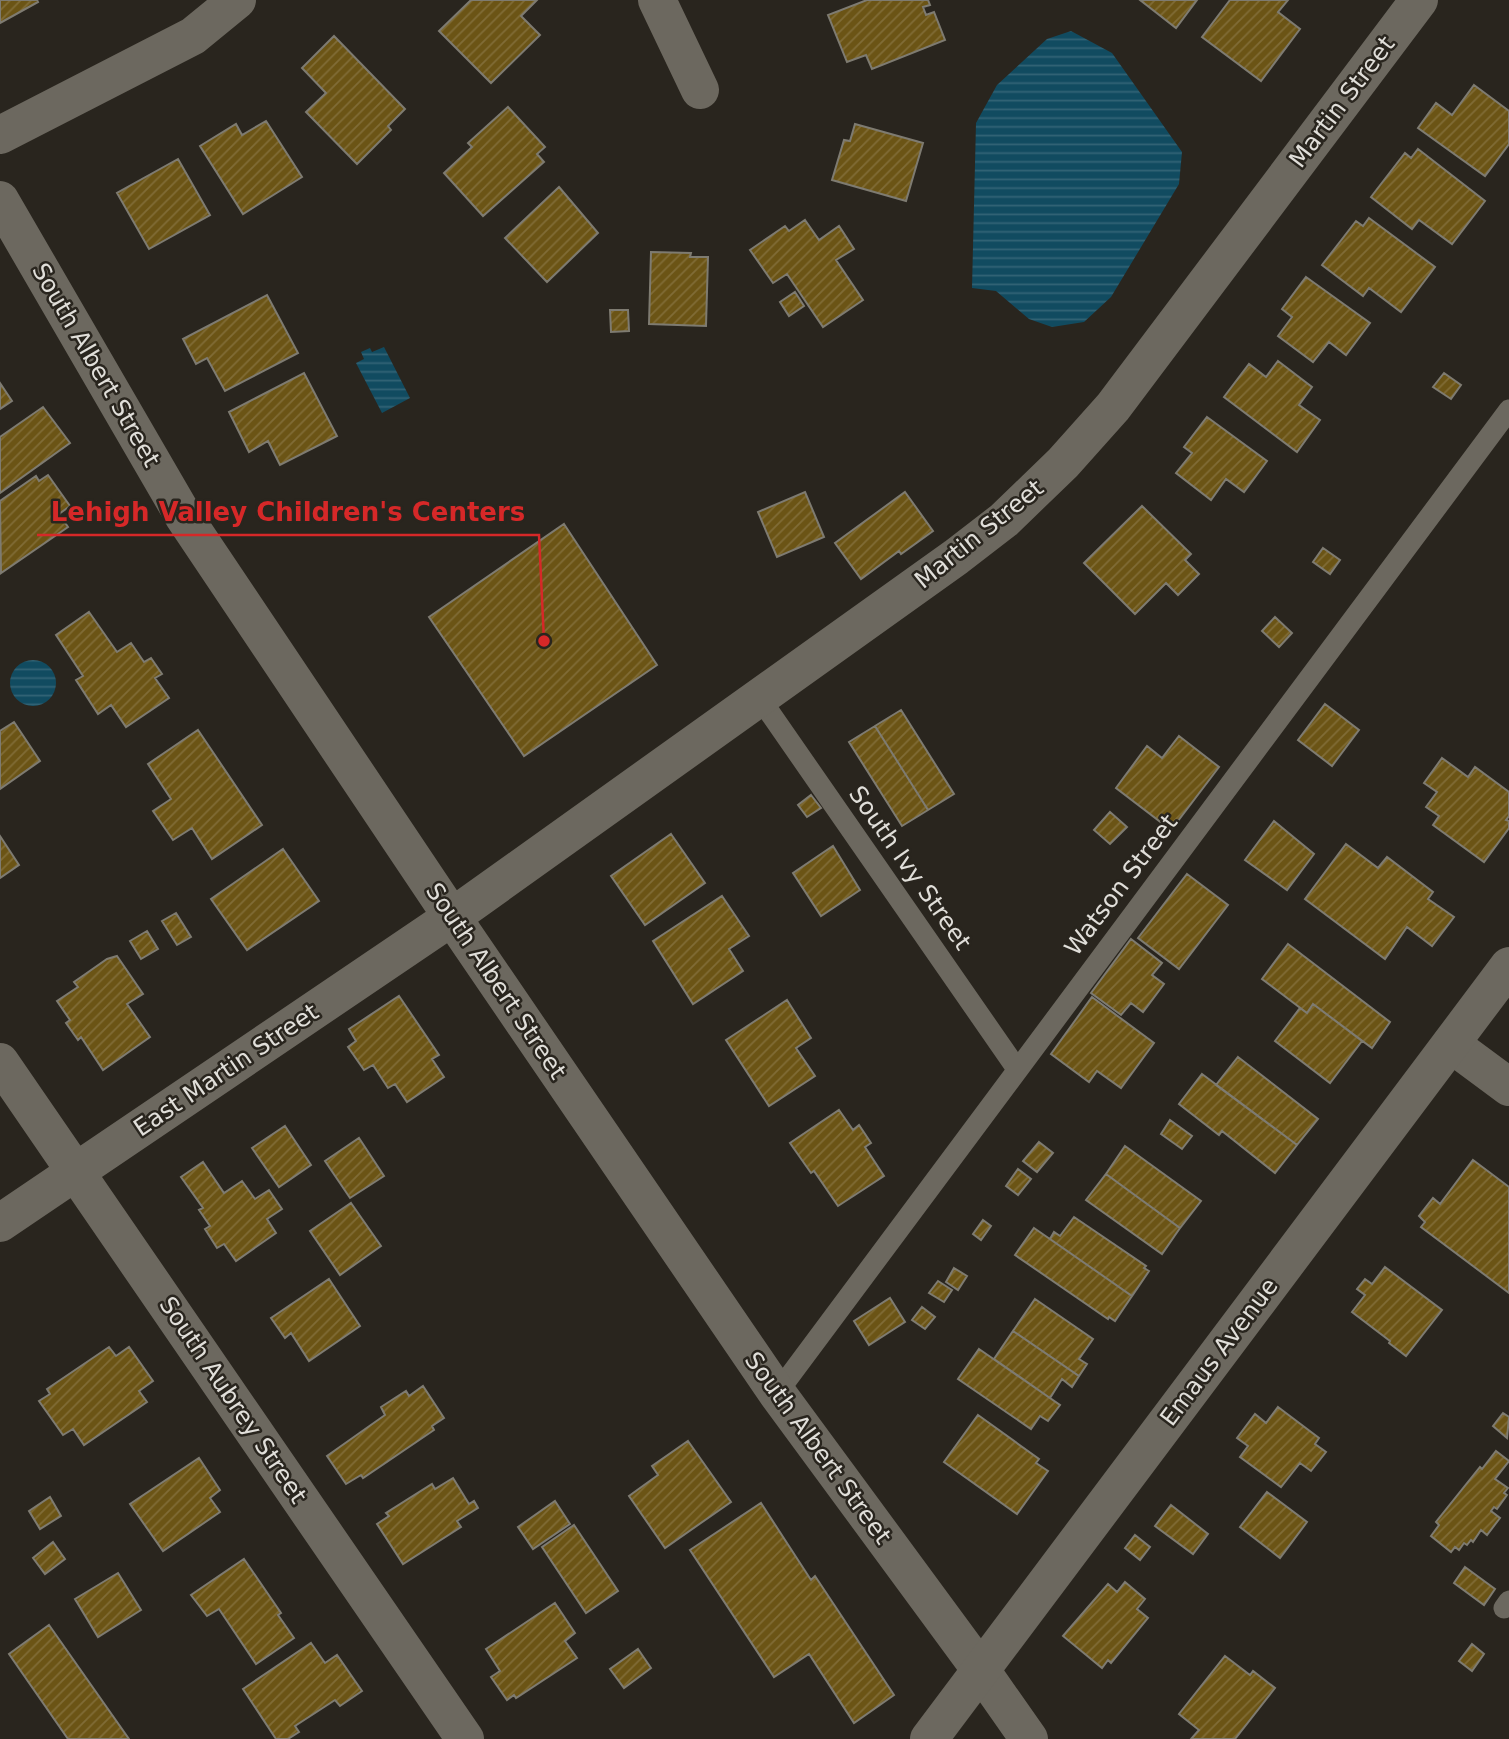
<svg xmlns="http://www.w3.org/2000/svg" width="1509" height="1739" viewBox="0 0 1509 1739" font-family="'DejaVu Sans',sans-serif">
<defs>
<pattern id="water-rules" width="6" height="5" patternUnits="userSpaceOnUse" patternTransform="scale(1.75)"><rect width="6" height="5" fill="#114b60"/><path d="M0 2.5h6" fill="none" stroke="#336476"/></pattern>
<pattern id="building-hatch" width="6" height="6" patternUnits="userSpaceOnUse" patternTransform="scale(1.75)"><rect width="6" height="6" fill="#6b5415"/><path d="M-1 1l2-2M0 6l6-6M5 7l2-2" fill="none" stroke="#806c36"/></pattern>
</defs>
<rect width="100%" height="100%" fill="#29251e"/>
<path fill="url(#water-rules)" d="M 1071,31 L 1112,53 L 1182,152 L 1179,184 L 1111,297 L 1084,322 L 1052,327 L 1029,319 L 996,291 L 972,288 L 976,123 L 997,85 L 1047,39 Z
M 384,347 L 410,398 L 382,413 L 356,363 L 364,359 L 361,352 L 370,348 L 372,352 Z
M10 683a23 23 0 1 1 46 0a23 23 0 1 1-46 0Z"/>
<path fill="url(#building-hatch)" stroke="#7e7b71" stroke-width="2" d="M 0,0 L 37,0 L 38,2 L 0,23 Z
M 471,0 L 537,0 L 521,16 L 540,35 L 491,83 L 439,31 Z
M 867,0 L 928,0 L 930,5 L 923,7 L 926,15 L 934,12 L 945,40 L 872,69 L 866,55 L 847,62 L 828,15 Z
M 1140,0 L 1197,0 L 1176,28 Z
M 1230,0 L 1288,0 L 1278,12 L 1300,29 L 1261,81 L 1202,37 Z
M 334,36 L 405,109 L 388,126 L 391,130 L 357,164 L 306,112 L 326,93 L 302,68 Z
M 1474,85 L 1509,111 L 1509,144 L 1485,176 L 1418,128 L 1436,103 L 1452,115 Z
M 508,107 L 545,147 L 537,154 L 544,162 L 483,216 L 444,173 L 472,147 L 468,143 Z
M 266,121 L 302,177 L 243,214 L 200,146 L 236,124 L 242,135 Z
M 855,124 L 923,143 L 906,201 L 832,180 L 844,140 L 850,141 Z
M 1418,149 L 1485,201 L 1452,244 L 1419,220 L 1412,229 L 1371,197 L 1405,153 L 1411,158 Z
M 178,159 L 210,215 L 149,249 L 117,193 Z
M 559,187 L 598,233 L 547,282 L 505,238 Z
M 1369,218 L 1435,267 L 1401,312 L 1369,288 L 1363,296 L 1322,265 L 1356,221 L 1363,226 Z
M 805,220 L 819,240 L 839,226 L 854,249 L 836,260 L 863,300 L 823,327 L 787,274 L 773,283 L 750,250 L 785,226 L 789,231 Z
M 651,252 L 691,253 L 690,257 L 708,257 L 706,326 L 649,324 Z
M 1306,277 L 1370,323 L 1346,355 L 1329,342 L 1313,362 L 1278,336 L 1292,317 L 1282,309 Z
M 795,292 L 804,306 L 789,316 L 780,302 Z
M 267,295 L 298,353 L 225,391 L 207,358 L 196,364 L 183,339 Z
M 610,310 L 628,310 L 629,331 L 611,332 Z
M 1278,361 L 1312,387 L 1299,405 L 1320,420 L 1297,452 L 1224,397 L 1249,364 L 1266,377 Z
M 304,373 L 337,436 L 280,465 L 268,441 L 249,452 L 229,412 Z
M 1444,373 L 1461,385 L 1451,399 L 1433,387 Z
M 0,383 L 12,401 L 0,409 Z
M 43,407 L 70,443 L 0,493 L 0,437 Z
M 1207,417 L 1267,461 L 1244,492 L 1226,479 L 1211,500 L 1176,473 L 1192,453 L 1184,447 Z
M 48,475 L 70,506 L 59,514 L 68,527 L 1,573 L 0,501 L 36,476 L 39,481 Z
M 805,492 L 824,537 L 777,557 L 758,512 Z
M 905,492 L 933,531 L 901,554 L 899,551 L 861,579 L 835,543 Z
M 1142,506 L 1191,554 L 1185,560 L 1199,574 L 1178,595 L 1166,583 L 1135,614 L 1084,563 Z
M 564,524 L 657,665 L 524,756 L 429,617 Z
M 1323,548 L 1340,560 L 1330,574 L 1313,562 Z
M 89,612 L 117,652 L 131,643 L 144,662 L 151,658 L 162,674 L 155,678 L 169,698 L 126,727 L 111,705 L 98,714 L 76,680 L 83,676 L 56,635 Z
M 1275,617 L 1292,633 L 1279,647 L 1262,631 Z
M 1325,704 L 1359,730 L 1332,766 L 1298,740 Z
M 901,710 L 954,794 L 928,810 L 875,726 Z
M 14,722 L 40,761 L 0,789 L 0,731 Z
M 875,726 L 928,810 L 902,826 L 849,742 Z
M 198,730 L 262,825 L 212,859 L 192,828 L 173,840 L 153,811 L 171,799 L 148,764 Z
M 1179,736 L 1219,767 L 1171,830 L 1116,788 L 1147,746 L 1162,758 Z
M 1442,758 L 1468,777 L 1475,767 L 1509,792 L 1509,816 L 1506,820 L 1509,821 L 1509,828 L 1484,862 L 1433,825 L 1439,816 L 1426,807 L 1437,792 L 1424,783 Z
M 811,795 L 821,808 L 807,817 L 798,805 Z
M 1110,812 L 1127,827 L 1110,844 L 1094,830 Z
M 1274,821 L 1314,854 L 1287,890 L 1245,860 Z
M 671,834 L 705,883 L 645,925 L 611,876 Z
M 0,836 L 19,865 L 0,878 Z
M 1346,844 L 1378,868 L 1387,857 L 1433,892 L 1428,899 L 1454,917 L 1432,946 L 1407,927 L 1385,959 L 1305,899 Z
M 833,846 L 860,890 L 821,916 L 793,873 Z
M 283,849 L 319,901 L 247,950 L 211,899 Z
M 1187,874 L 1228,905 L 1179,969 L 1138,938 Z
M 722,896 L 749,936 L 729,949 L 743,971 L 693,1004 L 653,941 Z
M 176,913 L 191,937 L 177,945 L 162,921 Z
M 147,931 L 158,949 L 141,959 L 130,941 Z
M 1131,939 L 1162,963 L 1152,975 L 1164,984 L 1143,1012 L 1131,1003 L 1121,1015 L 1091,993 Z
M 1288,944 L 1390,1022 L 1372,1048 L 1313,1004 L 1307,1013 L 1262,979 Z
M 117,956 L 143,994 L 127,1004 L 150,1037 L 103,1070 L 81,1037 L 78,1040 L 66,1023 L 70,1020 L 57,1001 L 78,987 L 74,982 L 84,975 L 107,959 Z
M 399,996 L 439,1055 L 432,1059 L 444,1077 L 407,1102 L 395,1084 L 388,1088 L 373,1065 L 364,1070 L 348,1047 L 356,1041 L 349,1029 Z
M 1092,997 L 1154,1043 L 1121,1088 L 1097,1071 L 1089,1082 L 1051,1054 Z
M 787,1000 L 811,1038 L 796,1048 L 815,1076 L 769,1106 L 726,1040 Z
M 1313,1004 L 1362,1041 L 1330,1083 L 1275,1041 L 1300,1008 L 1307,1013 Z
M 1238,1057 L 1318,1119 L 1297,1145 L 1216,1085 Z
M 1202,1074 L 1297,1145 L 1275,1173 L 1222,1131 L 1219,1135 L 1179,1104 Z
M 839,1110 L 853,1130 L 859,1125 L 871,1143 L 865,1147 L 884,1176 L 838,1206 L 814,1171 L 811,1173 L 790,1143 Z
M 1170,1120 L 1192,1136 L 1182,1149 L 1161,1134 Z
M 285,1126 L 311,1165 L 279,1187 L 252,1148 Z
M 359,1138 L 384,1176 L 350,1198 L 325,1161 Z
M 1039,1142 L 1053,1153 L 1037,1172 L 1023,1161 Z
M 1125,1146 L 1201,1201 L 1180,1228 L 1106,1174 Z
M 1473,1160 L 1509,1187 L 1509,1293 L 1421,1227 L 1425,1222 L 1419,1216 L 1433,1198 L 1440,1204 Z
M 203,1162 L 224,1193 L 242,1181 L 255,1199 L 269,1190 L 282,1209 L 267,1219 L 276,1233 L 236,1261 L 224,1244 L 217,1248 L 205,1229 L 210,1226 L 199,1210 L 203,1208 L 181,1177 Z
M 1018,1169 L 1031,1179 L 1018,1195 L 1006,1186 Z
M 1106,1174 L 1180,1228 L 1162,1254 L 1086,1200 Z
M 351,1203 L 381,1246 L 340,1275 L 310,1231 Z
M 1074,1217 L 1146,1266 L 1144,1268 L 1149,1271 L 1132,1296 L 1050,1239 L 1054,1232 L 1060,1236 Z
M 983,1220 L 991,1226 L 981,1240 L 973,1234 Z
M 1034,1228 L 1132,1296 L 1115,1321 L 1109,1317 L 1108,1319 L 1015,1255 Z
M 1385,1267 L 1442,1310 L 1406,1356 L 1389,1343 L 1390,1341 L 1352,1312 L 1365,1295 L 1357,1289 L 1365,1279 L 1372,1284 Z
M 954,1268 L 967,1276 L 958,1290 L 946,1282 Z
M 329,1279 L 360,1326 L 309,1361 L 291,1333 L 285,1338 L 271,1318 Z
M 938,1281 L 952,1290 L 944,1302 L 929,1293 Z
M 890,1298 L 905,1322 L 869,1345 L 854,1321 Z
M 1035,1299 L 1093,1339 L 1079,1359 L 1087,1364 L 1079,1376 L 1013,1331 Z
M 922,1307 L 935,1317 L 925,1329 L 912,1320 Z
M 1013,1331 L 1079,1376 L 1072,1387 L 1062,1379 L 1050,1398 L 994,1359 Z
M 109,1347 L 116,1356 L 129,1347 L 153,1381 L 139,1391 L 147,1402 L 84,1445 L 73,1429 L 63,1435 L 39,1401 L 50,1394 L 47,1389 Z
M 979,1349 L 1060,1405 L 1048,1421 L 1040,1416 L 1031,1429 L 958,1379 Z
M 423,1386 L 444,1418 L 432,1426 L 434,1430 L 363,1478 L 361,1475 L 346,1484 L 327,1456 L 385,1415 L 381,1407 L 406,1391 L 409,1396 Z
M 1278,1407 L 1319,1438 L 1315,1444 L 1326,1452 L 1311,1471 L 1300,1463 L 1281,1487 L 1240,1457 L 1248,1446 L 1237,1438 L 1255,1414 L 1266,1423 Z
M 1503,1413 L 1509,1417 L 1507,1438 L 1493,1426 Z
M 978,1415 L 1039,1459 L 1036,1463 L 1048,1471 L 1017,1514 L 944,1462 Z
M 688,1441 L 731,1502 L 665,1548 L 629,1496 L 658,1475 L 652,1466 Z
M 1496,1451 L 1509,1461 L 1495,1479 L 1508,1488 L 1504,1493 L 1507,1495 L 1497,1509 L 1494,1507 L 1491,1511 L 1500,1518 L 1487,1535 L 1481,1530 L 1473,1542 L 1471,1540 L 1467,1545 L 1464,1543 L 1459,1550 L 1455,1547 L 1451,1552 L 1431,1536 L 1439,1525 L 1436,1522 L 1480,1467 L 1482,1469 Z
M 199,1458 L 220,1490 L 210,1498 L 220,1512 L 163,1551 L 130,1504 Z
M 453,1478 L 469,1504 L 474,1501 L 478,1508 L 457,1521 L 461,1527 L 403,1564 L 377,1524 L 389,1516 L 386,1513 L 432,1484 L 435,1489 Z
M 1267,1492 L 1307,1522 L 1280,1558 L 1240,1527 Z
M 50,1497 L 61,1516 L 40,1529 L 29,1511 Z
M 555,1501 L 570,1524 L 533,1549 L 518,1527 Z
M 761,1503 L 811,1580 L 815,1576 L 894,1695 L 854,1723 L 809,1654 L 774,1677 L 690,1550 Z
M 1171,1505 L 1208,1534 L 1193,1554 L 1155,1526 Z
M 574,1525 L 618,1591 L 586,1613 L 542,1547 Z
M 1135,1535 L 1150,1547 L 1140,1560 L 1125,1548 Z
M 53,1542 L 65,1559 L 45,1574 L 33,1558 Z
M 244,1559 L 281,1613 L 278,1615 L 294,1638 L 256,1664 L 219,1609 L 207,1616 L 191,1595 Z
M 1465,1567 L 1495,1589 L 1484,1605 L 1454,1583 Z
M 118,1573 L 141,1610 L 98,1637 L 75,1599 Z
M 1125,1582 L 1145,1599 L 1137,1609 L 1148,1618 L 1111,1663 L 1108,1660 L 1102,1668 L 1063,1636 L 1108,1584 L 1117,1592 Z
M 555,1603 L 575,1633 L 565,1641 L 577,1658 L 516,1698 L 514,1695 L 507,1700 L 491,1677 L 500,1671 L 486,1649 Z
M 49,1625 L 129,1739 L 68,1739 L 9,1654 Z
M 311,1643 L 325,1663 L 337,1655 L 362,1691 L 340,1706 L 335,1700 L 295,1726 L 299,1732 L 288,1739 L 276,1739 L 243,1689 Z
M 1472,1644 L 1484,1654 L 1472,1671 L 1459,1661 Z
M 638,1649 L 651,1668 L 624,1688 L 610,1669 Z
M 1225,1656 L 1250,1675 L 1253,1671 L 1275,1688 L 1235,1739 L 1191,1739 L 1199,1730 L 1179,1714 Z"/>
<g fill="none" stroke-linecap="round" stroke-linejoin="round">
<path stroke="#6c685f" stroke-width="21" d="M 759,697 L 1017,1069
M 777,1393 L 1509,410
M 1504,1608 L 1509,1601"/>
<path stroke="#6c685f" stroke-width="38" d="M 657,0 L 700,90
M 0,135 L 193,36 L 237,0
M 0,200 L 184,517 L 452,917 L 777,1393 L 980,1669 L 1029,1739
M 1451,1044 L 1509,1087
M 0,1062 L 465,1739
M 0,1223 L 452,917 L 956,557 L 1004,520 L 1063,463 L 1113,407 L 1419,0"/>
<path stroke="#6c685f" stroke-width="38" d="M 929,1739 L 1509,966"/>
</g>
<g text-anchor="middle" stroke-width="5" stroke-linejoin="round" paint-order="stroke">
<g font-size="24" fill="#e1dfda" stroke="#29251e">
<text transform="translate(1342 102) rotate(-53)" y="8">Martin Street</text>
<text transform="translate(96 365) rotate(60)" y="8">South Albert Street</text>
<text transform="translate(979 534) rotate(-39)" y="8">Martin Street</text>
<text transform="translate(910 868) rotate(55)" y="8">South Ivy Street</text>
<text transform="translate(1121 885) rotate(-53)" y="8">Watson Street</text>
<text transform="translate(496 981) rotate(56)" y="8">South Albert Street</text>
<text transform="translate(226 1070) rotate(-34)" y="8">East Martin Street</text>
<text transform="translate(1219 1352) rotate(-53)" y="8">Emaus Avenue</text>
<text transform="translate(233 1400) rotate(56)" y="8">South Aubrey Street</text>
<text transform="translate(818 1448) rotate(54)" y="8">South Albert Street</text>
</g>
</g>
<path fill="none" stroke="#d62828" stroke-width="2.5" d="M544 641L539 535H37"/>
<circle fill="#d62828" stroke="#29251e" stroke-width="2.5" cx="544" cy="641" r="7"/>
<g font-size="26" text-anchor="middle" font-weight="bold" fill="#d62828" stroke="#29251e" stroke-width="5" stroke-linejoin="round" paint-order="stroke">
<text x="288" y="521">Lehigh Valley Children's Centers</text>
</g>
</svg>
